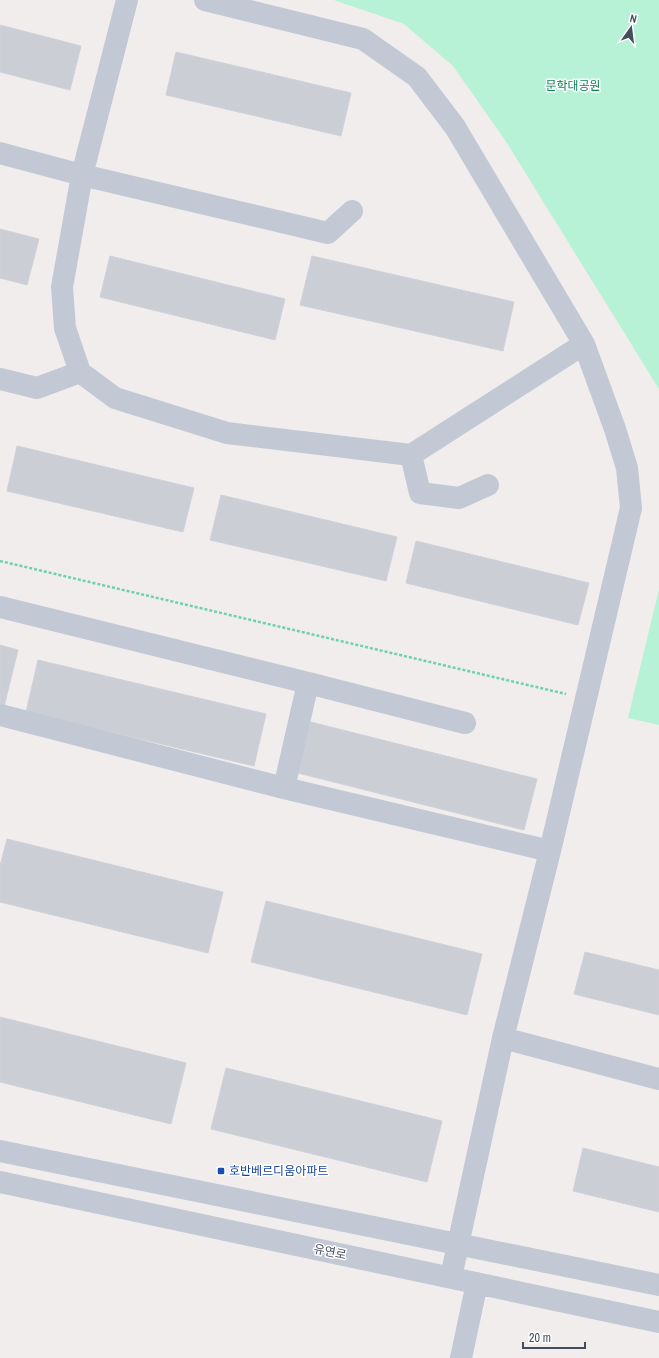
<svg xmlns="http://www.w3.org/2000/svg" width="659" height="1358" viewBox="0 0 659 1358" font-family="'Archivo Narrow','Noto Sans KR',sans-serif">
<rect width="100%" height="100%" fill="#f0edec"/>
<path fill="#b7f1d6" d="M 334,0 L 659,0 L 659,389 L 505,140 L 453,66 L 404,24 Z
M 659,589 L 659,725 L 628,718 Z"/>
<path fill="#cbced5" stroke="#d0d1d9" d="M 0,25 L 81,46 L 70,90 L 0,72 Z
M 176,52 L 351,93 L 341,136 L 166,95 Z
M 0,229 L 39,239 L 27,285 L 0,278 Z
M 110,256 L 285,299 L 275,340 L 100,297 Z
M 312,256 L 514,302 L 503,351 L 300,305 Z
M 17,446 L 194,488 L 183,532 L 7,491 Z
M 221,495 L 397,537 L 386,581 L 210,540 Z
M 416,541 L 589,583 L 578,625 L 406,583 Z
M 0,645 L 18,650 L 3,711 L 0,710 Z
M 38,660 L 266,714 L 254,766 L 26,712 Z
M 303,720 L 537,779 L 524,830 L 290,771 Z
M 7,839 L 223,892 L 208,953 L 0,902 L 0,866 Z
M 266,901 L 482,954 L 467,1015 L 251,962 Z
M 585,952 L 659,970 L 659,1015 L 574,994 Z
M 0,1017 L 186,1063 L 171,1124 L 0,1082 Z
M 226,1068 L 442,1121 L 427,1182 L 211,1129 Z
M 583,1148 L 659,1167 L 659,1212 L 573,1191 Z"/>
<g fill="none" stroke-linecap="round" stroke-linejoin="round">
<path stroke="#6dd1af" stroke-width="2.5" stroke-dasharray="3 2" stroke-linecap="butt" d="M 0,561 L 566,694"/>
<path stroke="#c2c9d5" stroke-width="22" d="M 127,0 L 82,175 L 62,287 L 65,328 L 80,372 L 115,398 L 227,433 L 411,455 L 584,344
M 205,0 L 363,39 L 417,77 L 455,127 L 584,344 L 615,429 L 627,468 L 631,508 L 550,851 L 503,1038 L 451,1277
M 0,153 L 82,175 L 328,233 L 352,211
M 0,379 L 37,388 L 80,372
M 411,455 L 420,493 L 459,498 L 488,485
M 0,607 L 308,683 L 284,788
M 308,683 L 465,723
M 0,715 L 284,788 L 550,851
M 503,1038 L 659,1079
M 0,1151 L 659,1285
M 0,1182 L 659,1322
M 461,1358 L 477,1283"/>
</g>
<rect fill="#1a4fb4" stroke="#fff" stroke-width="1.5" x="217" y="1167" width="8" height="8" rx="2"/>
<g text-anchor="middle" stroke-width="3" stroke-linejoin="round" paint-order="stroke">
<g font-size="12" fill="#118059" stroke="#fff">
<text x="573" y="90">문학대공원</text>
</g>
<g font-size="12" fill="#164399" stroke="#fff" text-anchor="start">
<text x="229" y="1175">호반베르디움아파트</text>
</g>
<g font-size="12" fill="#444d5b" stroke="#fff">
<text transform="translate(330 1252) rotate(12)" y="4">유연로</text>
</g>
</g>
<g transform="translate(631 28) rotate(14)" stroke="#ffffff" stroke-width="3" paint-order="stroke">
<path d="M0-3L7 15L0 10L-7 15Z" fill="#444d5b"/>
<text y="-6" font-size="11" font-weight="bold" text-anchor="middle" fill="#444d5b">N</text>
</g>
<path d="M523 1342v6h62v-6" fill="none" stroke="#444d5b" stroke-width="2"/>
<text x="529" y="1342" font-size="12" fill="#444d5b" stroke="#ffffff" stroke-width="3" paint-order="stroke">20 m</text>
</svg>
